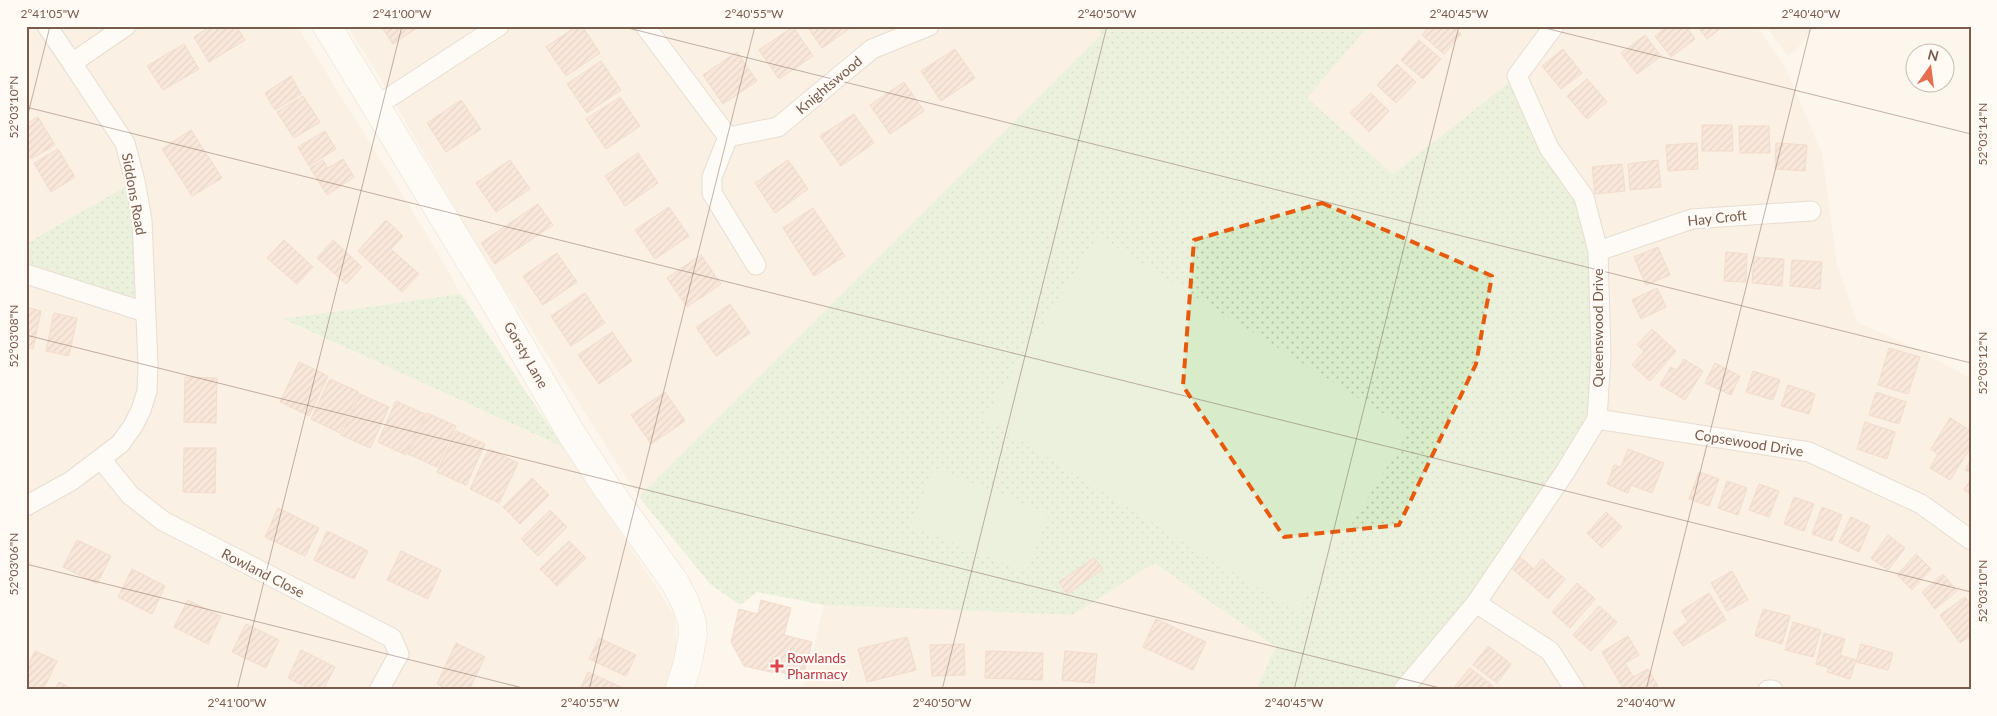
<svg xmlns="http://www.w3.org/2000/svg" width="1997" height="716" viewBox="0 0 1997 716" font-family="Lato,sans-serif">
<defs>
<pattern id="grass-dots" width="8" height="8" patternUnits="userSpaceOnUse" patternTransform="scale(1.25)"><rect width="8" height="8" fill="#d8ecc9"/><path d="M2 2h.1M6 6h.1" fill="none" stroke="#b4c2a5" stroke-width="1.8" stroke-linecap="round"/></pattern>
<pattern id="building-hatch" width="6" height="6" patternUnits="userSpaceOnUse" patternTransform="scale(1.25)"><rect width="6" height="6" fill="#f3d5c3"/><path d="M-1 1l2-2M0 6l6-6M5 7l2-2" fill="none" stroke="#cab0a1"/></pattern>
</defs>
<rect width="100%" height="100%" fill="#fdf6ec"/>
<path fill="#f5e8da" d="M 26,26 L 297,26 L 420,223 L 461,294 L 284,320 L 563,447 L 652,580 L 675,617 L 677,657 L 666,690 L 26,690 Z
M 347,26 L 1097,26 L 1101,35 L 639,497 L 472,237 L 376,71 Z
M 1368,26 L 1756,26 L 1784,65 L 1822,154 L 1837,265 L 1857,322 L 1922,351 L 1971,379 L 1971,690 L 1403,690 L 1517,76 L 1393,174 L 1307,98 Z
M 1766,26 L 1815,26 L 1797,49 L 1788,56 Z
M 1154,563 L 1276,647 L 1256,690 L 803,690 L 824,605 L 1073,615 Z"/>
<path fill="url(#grass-dots)" d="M 1097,26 L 1368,26 L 1307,98 L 1393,174 L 1517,76 L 1584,197 L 1598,251 L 1597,419 L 1403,690 L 1256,690 L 1276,647 L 1154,563 L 1073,615 L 824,605 L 757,592 L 740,605 L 711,585 L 639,497 L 1101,35 Z
M 135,181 L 145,312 L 26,274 L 26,244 Z
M 461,294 L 563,447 L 283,319 Z"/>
<path fill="#d8ecc9" d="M 1098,236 L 1410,430 L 1297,612 L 984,418 Z
M 934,468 L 1049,514 L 1026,572 L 911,526 Z"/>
<path fill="url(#building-hatch)" stroke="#e6bba3" d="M 211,26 L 236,26 L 245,40 L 209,62 L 194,37 Z
M 381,26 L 420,26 L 393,44 Z
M 577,26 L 582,26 L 600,53 L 566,76 L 546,47 Z
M 807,26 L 853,26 L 822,48 Z
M 1429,26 L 1452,26 L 1461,34 L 1444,54 L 1422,35 Z
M 1668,26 L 1686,26 L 1695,39 L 1671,57 L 1655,36 Z
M 1697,26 L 1723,26 L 1707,39 Z
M 793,27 L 813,56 L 779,79 L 759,50 Z
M 1645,35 L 1661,56 L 1637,74 L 1621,53 Z
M 1419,40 L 1441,59 L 1423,79 L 1401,60 Z
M 184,44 L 199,69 L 163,90 L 147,66 Z
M 955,49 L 975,78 L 941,101 L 921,71 Z
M 1563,49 L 1582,73 L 1561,89 L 1542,66 Z
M 737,52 L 757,81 L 723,104 L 703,75 Z
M 601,61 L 621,90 L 587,113 L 567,84 Z
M 1397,64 L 1416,82 L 1396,103 L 1377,85 Z
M 291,76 L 301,94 L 275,110 L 265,93 Z
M 1587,79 L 1607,102 L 1587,119 L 1567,96 Z
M 904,82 L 924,111 L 890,134 L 870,105 Z
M 1371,93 L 1389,111 L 1369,132 L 1350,113 Z
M 303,96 L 320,122 L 294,138 L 277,112 Z
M 620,97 L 640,126 L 606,149 L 586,119 Z
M 461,100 L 481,129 L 446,152 L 427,123 Z
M 854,114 L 874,143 L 841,166 L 820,136 Z
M 38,117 L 55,145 L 31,159 L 26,152 L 26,124 Z
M 1702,125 L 1732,125 L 1733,151 L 1702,151 Z
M 1739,126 L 1769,126 L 1770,153 L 1740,153 Z
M 191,130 L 222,178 L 192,196 L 162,149 Z
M 325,131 L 336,149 L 309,166 L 298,147 Z
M 1697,143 L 1698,169 L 1668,171 L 1666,145 Z
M 1776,143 L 1807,145 L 1805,171 L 1775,169 Z
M 58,149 L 75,177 L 51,192 L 34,163 Z
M 638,153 L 658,183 L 625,206 L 605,176 Z
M 343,159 L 354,177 L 327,195 L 310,168 L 323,160 L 328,168 Z
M 510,160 L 530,189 L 496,212 L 476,183 Z
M 788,160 L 808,189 L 775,213 L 755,183 Z
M 1658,160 L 1661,187 L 1630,190 L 1628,164 Z
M 1622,164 L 1625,191 L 1595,194 L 1592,167 Z
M 538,204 L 553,225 L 495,264 L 481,243 Z
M 669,207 L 689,236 L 655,259 L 635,230 Z
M 813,208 L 845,256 L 814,276 L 783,228 Z
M 386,220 L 403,236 L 391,249 L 419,274 L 402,292 L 358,251 Z
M 284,240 L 313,267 L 297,284 L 267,258 Z
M 333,240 L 362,267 L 346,284 L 317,258 Z
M 1658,247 L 1670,275 L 1646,285 L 1634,257 Z
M 1726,252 L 1747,254 L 1746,282 L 1724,281 Z
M 557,253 L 577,282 L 543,305 L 523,276 Z
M 701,255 L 721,284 L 687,307 L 667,278 Z
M 1754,257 L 1784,259 L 1782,286 L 1752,283 Z
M 1792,260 L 1822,262 L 1820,289 L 1790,286 Z
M 1657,288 L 1666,307 L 1641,319 L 1632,300 Z
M 585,293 L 605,323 L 571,346 L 551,316 Z
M 730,304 L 750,333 L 716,356 L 696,327 Z
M 26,307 L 41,311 L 33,349 L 26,347 Z
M 54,313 L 77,318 L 69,356 L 46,351 Z
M 1652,329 L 1676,351 L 1650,381 L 1632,365 L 1644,351 L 1637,345 Z
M 612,332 L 632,361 L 599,384 L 578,355 Z
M 1889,348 L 1920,357 L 1908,394 L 1878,385 Z
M 1684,359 L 1703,371 L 1685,400 L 1660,385 L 1671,367 L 1677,370 Z
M 299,362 L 328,376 L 309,416 L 280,402 Z
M 1715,363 L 1740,376 L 1731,395 L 1705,383 Z
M 1753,371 L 1780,380 L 1773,400 L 1746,392 Z
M 185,377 L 217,378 L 216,423 L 184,422 Z
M 330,379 L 359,392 L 340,433 L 311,419 Z
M 1788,385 L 1815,394 L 1809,414 L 1781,406 Z
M 665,392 L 685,421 L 651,444 L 631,415 Z
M 1876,392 L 1906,402 L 1899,424 L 1869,415 Z
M 360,394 L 389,407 L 370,448 L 341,435 Z
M 396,401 L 425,414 L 406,455 L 378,442 Z
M 427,413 L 456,426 L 437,467 L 408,454 Z
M 1950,418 L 1971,431 L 1971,447 L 1950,480 L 1930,468 L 1938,454 L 1931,449 Z
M 1865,422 L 1895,432 L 1887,459 L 1857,449 Z
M 456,431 L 485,444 L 466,485 L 437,472 Z
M 184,448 L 216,448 L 215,493 L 183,492 Z
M 489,449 L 518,463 L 499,503 L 470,489 Z
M 1628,449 L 1664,463 L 1652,493 L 1631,485 L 1628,493 L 1607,484 L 1614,465 L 1621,467 Z
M 1971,459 L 1971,473 L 1965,470 Z
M 1699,472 L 1719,479 L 1709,506 L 1689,499 Z
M 532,478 L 549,495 L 520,524 L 503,507 Z
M 1971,479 L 1971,494 L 1964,490 Z
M 1727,481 L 1747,488 L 1738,515 L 1718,508 Z
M 1759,484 L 1779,491 L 1769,517 L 1749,510 Z
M 1794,497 L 1814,504 L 1804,531 L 1784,524 Z
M 1822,507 L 1842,515 L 1832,541 L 1812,534 Z
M 278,508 L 319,528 L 305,556 L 265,537 Z
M 550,510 L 567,527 L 538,556 L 521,539 Z
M 1606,512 L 1622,527 L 1602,548 L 1587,533 Z
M 1851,517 L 1870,526 L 1859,552 L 1839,542 Z
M 327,531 L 368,551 L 354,579 L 314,560 Z
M 1888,535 L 1905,548 L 1888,570 L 1871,558 Z
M 77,540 L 111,556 L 97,584 L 63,567 Z
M 569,541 L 586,558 L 557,586 L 540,569 Z
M 401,551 L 441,570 L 428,599 L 387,580 Z
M 1916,554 L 1931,569 L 1912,590 L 1897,575 Z
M 1519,556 L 1534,569 L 1542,559 L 1565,579 L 1548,599 L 1510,567 Z
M 1094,558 L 1103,569 L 1067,594 L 1059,582 Z
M 132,569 L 165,586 L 152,614 L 118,597 Z
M 1732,571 L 1748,600 L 1727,611 L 1711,583 Z
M 1943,574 L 1957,591 L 1935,609 L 1922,592 Z
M 1577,583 L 1595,599 L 1570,628 L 1552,612 Z
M 1709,593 L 1726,620 L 1683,646 L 1673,632 L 1688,622 L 1681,611 Z
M 1965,597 L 1971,605 L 1971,635 L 1960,643 L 1940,615 Z
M 188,600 L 221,616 L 208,644 L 174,627 Z
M 761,600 L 791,608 L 784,635 L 812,642 L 803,678 L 776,671 L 775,673 L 744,666 L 731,642 L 739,609 L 758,614 Z
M 1599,606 L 1617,622 L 1591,651 L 1573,635 Z
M 1763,609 L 1790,616 L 1782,644 L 1755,636 Z
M 1156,619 L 1206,642 L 1193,670 L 1143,647 Z
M 1793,622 L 1821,630 L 1813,657 L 1785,650 Z
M 246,624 L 279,640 L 266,668 L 232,652 Z
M 1824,633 L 1845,639 L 1840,655 L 1856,660 L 1850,679 L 1827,672 L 1829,668 L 1816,664 Z
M 1628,636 L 1639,655 L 1625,663 L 1633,677 L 1648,669 L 1658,686 L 1652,690 L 1624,690 L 1602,652 Z
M 907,637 L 916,670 L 867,682 L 858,649 Z
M 599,638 L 636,655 L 626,676 L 589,659 Z
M 456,643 L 485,657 L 469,690 L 450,690 L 437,684 Z
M 964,644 L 965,675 L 932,676 L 930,645 Z
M 1861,644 L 1893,653 L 1888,670 L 1856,662 Z
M 1488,646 L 1511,664 L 1497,683 L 1473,665 Z
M 301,650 L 335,667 L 323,690 L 312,690 L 288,678 Z
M 35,651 L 57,661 L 43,690 L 26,690 L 26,670 Z
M 986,651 L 1043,653 L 1042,680 L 985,678 Z
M 1065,651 L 1097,654 L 1094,683 L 1062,680 Z
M 1470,668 L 1493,686 L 1490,690 L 1460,690 L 1455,686 Z
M 588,672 L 625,689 L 625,690 L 580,690 Z
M 59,682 L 74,690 L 55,690 Z"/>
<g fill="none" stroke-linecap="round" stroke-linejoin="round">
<defs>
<path id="street" d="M 47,26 L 72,63 L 126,26
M 645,26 L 728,137 L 778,127 L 872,49 L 929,26
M 376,106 L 499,26
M 728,137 L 712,177 L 712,193 L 756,265
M 1598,251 L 1692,219 L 1811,211
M 26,274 L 145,312
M 1597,419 L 1809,452 L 1921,504 L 1971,540
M 101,459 L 130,495 L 163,521 L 392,638 L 399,654 L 379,690
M 26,506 L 71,481 L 120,444 L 133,426 L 141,410 L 147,391 L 148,365 L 142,220 L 135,181 L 125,143 L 72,63
M 1476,603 L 1550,651 L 1575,690
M 1403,690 L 1476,603 L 1565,472 L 1597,419 L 1601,356 L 1598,251 L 1584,197 L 1549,148 L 1517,76 L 1554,26
M 1768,690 L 1773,690"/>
<path id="secondary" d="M 327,26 L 492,297 L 571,433 L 607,488 L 674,581 L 685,602 L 692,622 L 693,635 L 687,666 L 679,690"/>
</defs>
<use href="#street" stroke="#d1beb0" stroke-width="21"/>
<use href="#secondary" stroke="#d6c0b0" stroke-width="29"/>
<use href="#street" stroke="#fff" stroke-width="19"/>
<use href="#secondary" stroke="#fff" stroke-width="28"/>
</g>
<path d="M0 0H1997V716H0ZM 1322,203 L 1492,276 L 1476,364 L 1399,525 L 1284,537 L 1183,386 L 1194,240 Z" fill="#fdf6ec" fill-opacity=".55" fill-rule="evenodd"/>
<path fill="none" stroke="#e8590c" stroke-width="4" stroke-dasharray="10 6" stroke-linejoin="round" d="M 1322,203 L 1492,276 L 1476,364 L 1399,525 L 1284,537 L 1183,386 L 1194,240 Z"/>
<path fill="none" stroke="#7a5c4d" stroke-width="1" stroke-opacity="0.45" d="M 620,26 L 1971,363M 1537,26 L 1971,134M 26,107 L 1971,592M 26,122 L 50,26M 26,335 L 1448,690M 26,564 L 531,690M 237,690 L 402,26M 589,690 L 755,26M 942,690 L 1107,26M 1294,690 L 1459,26M 1646,690 L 1811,26"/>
<path fill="#e0444e" stroke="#fffaf3" stroke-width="2" d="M774.5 658.5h5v5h5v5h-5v5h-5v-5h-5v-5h5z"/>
<g text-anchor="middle" stroke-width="4.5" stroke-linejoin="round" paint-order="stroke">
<g font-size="14" fill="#7a5c4d" stroke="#fffaf3">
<text transform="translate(829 85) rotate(-40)" y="5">Knightswood</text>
<text transform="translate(134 194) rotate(80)" y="5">Siddons Road</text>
<text transform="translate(1717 218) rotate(-6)" y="5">Hay Croft</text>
<text transform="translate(1598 328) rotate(-90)" y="5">Queenswood Drive</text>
<text transform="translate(526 355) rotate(60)" y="5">Gorsty Lane</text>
<text transform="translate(1749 443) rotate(9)" y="5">Copsewood Drive</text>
<text transform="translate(263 573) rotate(27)" y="5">Rowland Close</text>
</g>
<g font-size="14" fill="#be3a42" stroke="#fffaf3" text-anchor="start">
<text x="787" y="663">Rowlands<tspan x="787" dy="16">Pharmacy</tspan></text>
</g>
</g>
<rect width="1997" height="716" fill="none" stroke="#fffaf3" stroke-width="55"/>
<g transform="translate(1930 68) rotate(14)"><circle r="24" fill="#fffaf3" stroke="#cabbb1"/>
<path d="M0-4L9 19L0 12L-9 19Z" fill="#e76f51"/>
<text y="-8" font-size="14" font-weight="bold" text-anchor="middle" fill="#7a5c4d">N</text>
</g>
<rect x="28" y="28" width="1942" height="660" fill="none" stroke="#7a5c4d" stroke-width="2"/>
<g font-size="12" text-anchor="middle" fill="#7a5c4d">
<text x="50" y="18">2°41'05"W</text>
<text x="402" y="18">2°41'00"W</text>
<text x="754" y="18">2°40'55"W</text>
<text x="1107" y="18">2°40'50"W</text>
<text x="1459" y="18">2°40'45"W</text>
<text x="1811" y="18">2°40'40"W</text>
<text transform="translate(14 107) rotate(-90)" y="4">52°03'10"N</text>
<text transform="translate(1983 134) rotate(-90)" y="4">52°03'14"N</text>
<text transform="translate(14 336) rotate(-90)" y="4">52°03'08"N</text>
<text transform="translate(1983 363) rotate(-90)" y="4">52°03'12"N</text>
<text transform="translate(14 564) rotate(-90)" y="4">52°03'06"N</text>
<text transform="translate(1983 591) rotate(-90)" y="4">52°03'10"N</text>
<text x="237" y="707">2°41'00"W</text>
<text x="590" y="707">2°40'55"W</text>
<text x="942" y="707">2°40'50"W</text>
<text x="1294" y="707">2°40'45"W</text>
<text x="1646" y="707">2°40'40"W</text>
</g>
</svg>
